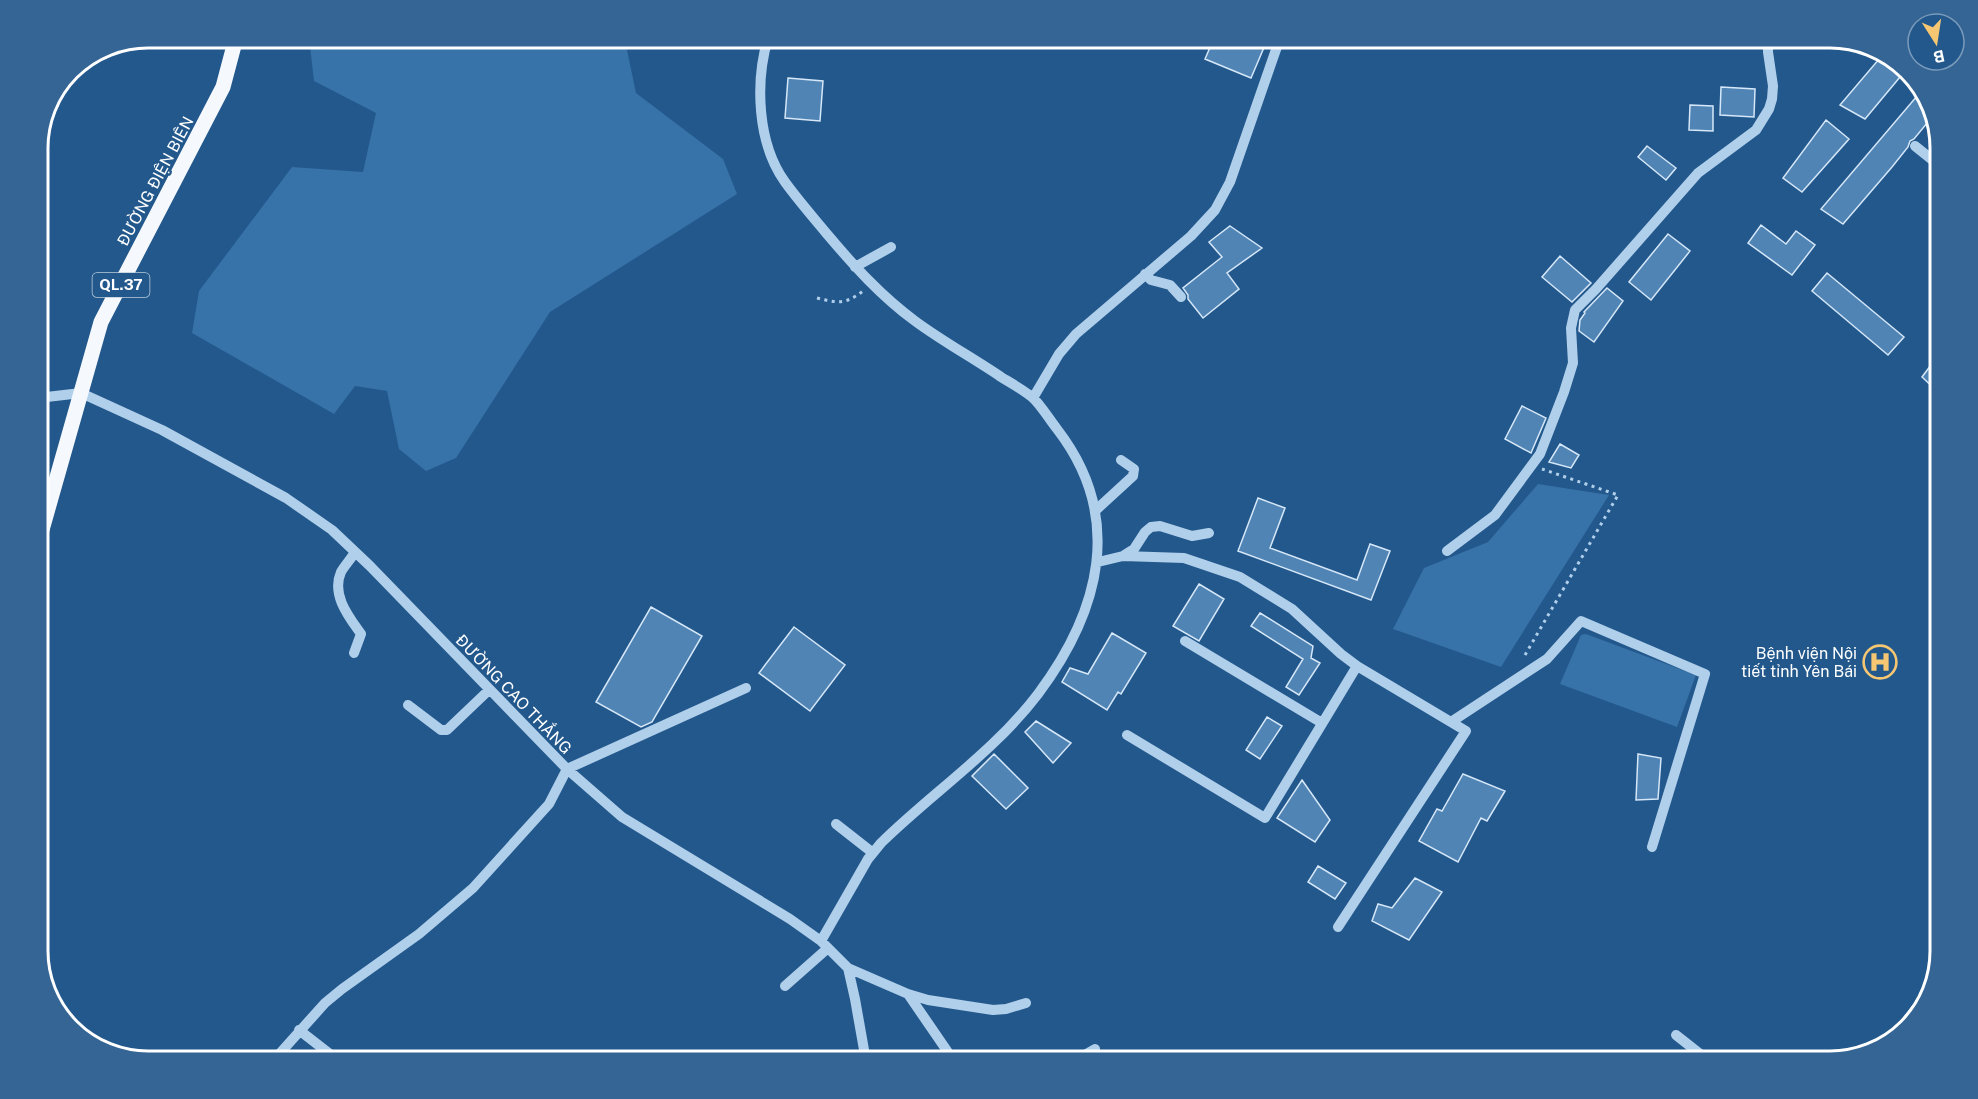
<svg xmlns="http://www.w3.org/2000/svg" width="1978" height="1099" viewBox="0 0 1978 1099" font-family="'Public Sans',sans-serif">
<rect width="100%" height="100%" fill="#23588c"/>
<path fill="#3772a8" d="M 309,38 L 616,38 L 626,45 L 636,93 L 723,159 L 737,194 L 550,312 L 456,458 L 426,471 L 399,449 L 387,391 L 355,386 L 334,414 L 192,333 L 199,291 L 292,167 L 363,172 L 376,113 L 314,81 Z
M 1538,484 L 1609,495 L 1501,667 L 1393,629 L 1424,568 L 1488,542 Z
M 1586,634 L 1696,675 L 1677,727 L 1560,684 L 1581,635 Z"/>
<path fill="#5084b4" stroke="#d5e7f8" stroke-width="1.5" d="M 1214,38 L 1268,38 L 1251,78 L 1205,59 Z
M 1885,52 L 1905,71 L 1865,119 L 1840,105 Z
M 788,78 L 823,81 L 820,121 L 785,118 Z
M 1721,87 L 1755,89 L 1754,117 L 1720,115 Z
M 1923,89 L 1932,117 L 1914,139 L 1910,141 L 1908,147 L 1892,167 L 1843,224 L 1821,209 Z
M 1690,105 L 1713,106 L 1713,131 L 1689,130 Z
M 1826,120 L 1849,139 L 1802,192 L 1783,178 Z
M 1647,146 L 1676,168 L 1666,180 L 1638,157 Z
M 1761,225 L 1786,244 L 1796,231 L 1815,245 L 1792,275 L 1748,243 Z
M 1230,226 L 1262,248 L 1227,273 L 1239,289 L 1203,318 L 1188,299 L 1188,295 L 1183,288 L 1222,257 L 1209,242 Z
M 1668,234 L 1690,251 L 1651,300 L 1629,282 Z
M 1560,256 L 1591,283 L 1572,302 L 1542,277 Z
M 1827,273 L 1904,337 L 1888,355 L 1812,291 Z
M 1607,288 L 1623,301 L 1594,342 L 1579,331 L 1580,320 L 1585,313 L 1584,312 Z
M 1940,353 L 1940,394 L 1922,377 Z
M 1522,406 L 1546,418 L 1531,453 L 1505,439 Z
M 1560,444 L 1579,455 L 1571,468 L 1549,462 Z
M 1258,498 L 1285,508 L 1270,548 L 1357,580 L 1370,544 L 1390,551 L 1371,600 L 1238,551 Z
M 1199,584 L 1224,599 L 1199,641 L 1173,626 Z
M 651,607 L 702,636 L 652,722 L 641,727 L 596,702 Z
M 1260,613 L 1313,646 L 1311,658 L 1320,663 L 1299,695 L 1286,687 L 1303,659 L 1251,626 Z
M 794,627 L 845,665 L 810,711 L 759,673 Z
M 1112,633 L 1146,653 L 1121,694 L 1118,692 L 1107,710 L 1062,682 L 1070,668 L 1088,674 Z
M 1267,717 L 1282,726 L 1260,759 L 1246,750 Z
M 1036,721 L 1071,743 L 1053,763 L 1025,732 Z
M 994,754 L 1028,788 L 1006,809 L 972,776 Z
M 1638,754 L 1661,758 L 1658,799 L 1636,800 Z
M 1463,774 L 1505,791 L 1487,821 L 1481,818 L 1458,862 L 1419,841 L 1437,809 L 1442,811 Z
M 1302,780 L 1330,820 L 1315,842 L 1277,818 Z
M 1318,866 L 1346,883 L 1335,899 L 1308,882 Z
M 1415,878 L 1442,892 L 1409,940 L 1372,921 L 1378,904 L 1392,908 Z"/>
<g fill="none" stroke-linecap="round" stroke-linejoin="round">
<path stroke="#b0cfeb" stroke-width="3" stroke-dasharray="3 4.5" stroke-linecap="butt" d="M 817,298 C 837,303 845,305 863,291
M 1525,655 L 1618,495 L 1542,469"/>
<path stroke="#b0cfeb" stroke-width="10" d="M 668,38 L 671,39 L 766,43
M 768,38 C 755,82 757,143 785,182 C 798,200 813,217 827,234 C 854,266 881,296 915,321 C 942,341 973,358 1001,377 C 1011,383 1022,389 1032,397 C 1041,405 1049,419 1057,429 C 1125,517 1100,611 1038,694 C 994,752 933,792 881,843 L 868,859 L 821,941
M 1915,146 L 1940,166
M 1940,196 L 1940,206
M 855,267 L 891,247
M 1145,274 L 1151,280 L 1170,285 L 1181,297
M 38,398 L 81,393 L 127,414 L 162,430 L 286,498 L 332,530 L 370,566 L 567,769 L 622,817 L 790,919 L 821,941 L 848,968 L 855,999 L 866,1061
M 1033,398 L 1059,354 L 1076,334 L 1191,236 L 1215,210 L 1230,182 L 1280,38
M 1096,510 L 1133,476 L 1134,469 L 1121,460
M 1447,551 L 1495,515 L 1540,454 L 1564,392 L 1573,363 L 1571,328 L 1575,310 L 1596,289 L 1698,173 L 1756,130 L 1769,109 L 1772,99 L 1773,86 L 1768,52 L 1768,38
M 1123,556 L 1184,558 L 1240,577 L 1292,609 L 1341,654 L 1357,666 L 1466,731 L 1338,927
M 1098,562 L 1123,556 L 1134,549 L 1145,532 L 1151,527 L 1160,526 L 1192,536 L 1209,533
M 1185,641 L 1322,723
M 354,653 L 361,634 C 349,617 331,595 341,572 C 345,565 351,559 355,552
M 408,705 L 441,730 L 447,730 L 489,690
M 1451,722 L 1547,659 L 1581,621 L 1705,674 L 1652,847
M 1127,735 L 1265,818 L 1357,666
M 836,824 L 873,853
M 848,968 L 908,994 L 928,1000 L 993,1010 L 1006,1009 L 1026,1003
M 785,986 L 828,948
M 908,994 L 954,1061
M 299,1030 L 335,1058
M 1676,1035 L 1709,1061
M 273,1061 L 325,1003 L 342,989 L 419,934 L 473,888 L 549,804 L 567,769 L 746,688
M 1074,1061 L 1095,1049"/>
<path stroke="#f5f9fe" stroke-width="15" d="M 38,544 L 101,322 L 223,87 L 236,38
M 1906,1026 L 1928,997"/>
</g>
<defs>
<symbol id="hospital-ring" viewBox="-11 -11 22 22"><circle r="9.5" fill="#23588c" stroke="#f6c773" stroke-width="1.5"/><path d="M-5-5h3v3.5h4V-5h3V5h-3V1.5h-4V5h-3Z" fill="#f6c773"/></symbol>
</defs>
<g fill-rule="evenodd">
<use href="#hospital-ring" x="1861" y="643" width="38" height="38"/>
</g>
<g text-anchor="middle" stroke-width="4.5" stroke-linejoin="round" paint-order="stroke">
<rect fill="#23588c" stroke="#bdcddc" stroke-width="1.5" x="92.5" y="273" width="57" height="24" rx="4.5"/>
<g font-size="15" font-weight="bold" fill="#fff">
<text x="121" y="290">QL.37</text>
</g>
<g font-size="16" fill="#fff" stroke="#23588c">
<text transform="translate(155 181) rotate(-62)" y="6">ĐƯỜNG ĐIỆN BIÊN</text>
<text transform="translate(514 694) rotate(46)" y="6">ĐƯỜNG CAO THẮNG</text>
</g>
<g font-size="16" fill="#fff" stroke="#23588c" text-anchor="end">
<text x="1857" y="659">Bệnh viện Nội<tspan x="1857" dy="18">tiết tỉnh Yên Bái</tspan></text>
</g>
</g>
<path d="M0 0H1978V1099H0ZM148 48H1830A100 100 0 0 1 1930 148V951A100 100 0 0 1 1830 1051H148A100 100 0 0 1 48 951V148A100 100 0 0 1 148 48Z" fill="#356595" fill-rule="evenodd"/>
<path fill="none" stroke="#fff" stroke-width="3" d="M148 48H1830A100 100 0 0 1 1930 148V951A100 100 0 0 1 1830 1051H148A100 100 0 0 1 48 951V148A100 100 0 0 1 148 48Z"/>
<g transform="translate(1936 42) rotate(168)"><circle r="28" fill="#23588c" stroke="#7b9bba" stroke-width="1.5"/>
<path d="M0-4.5L10 22L0 15L-10 22Z" fill="#f6c773"/>
<text y="-9" font-size="16" font-weight="bold" text-anchor="middle" fill="#ffffff">B</text>
</g>
</svg>
